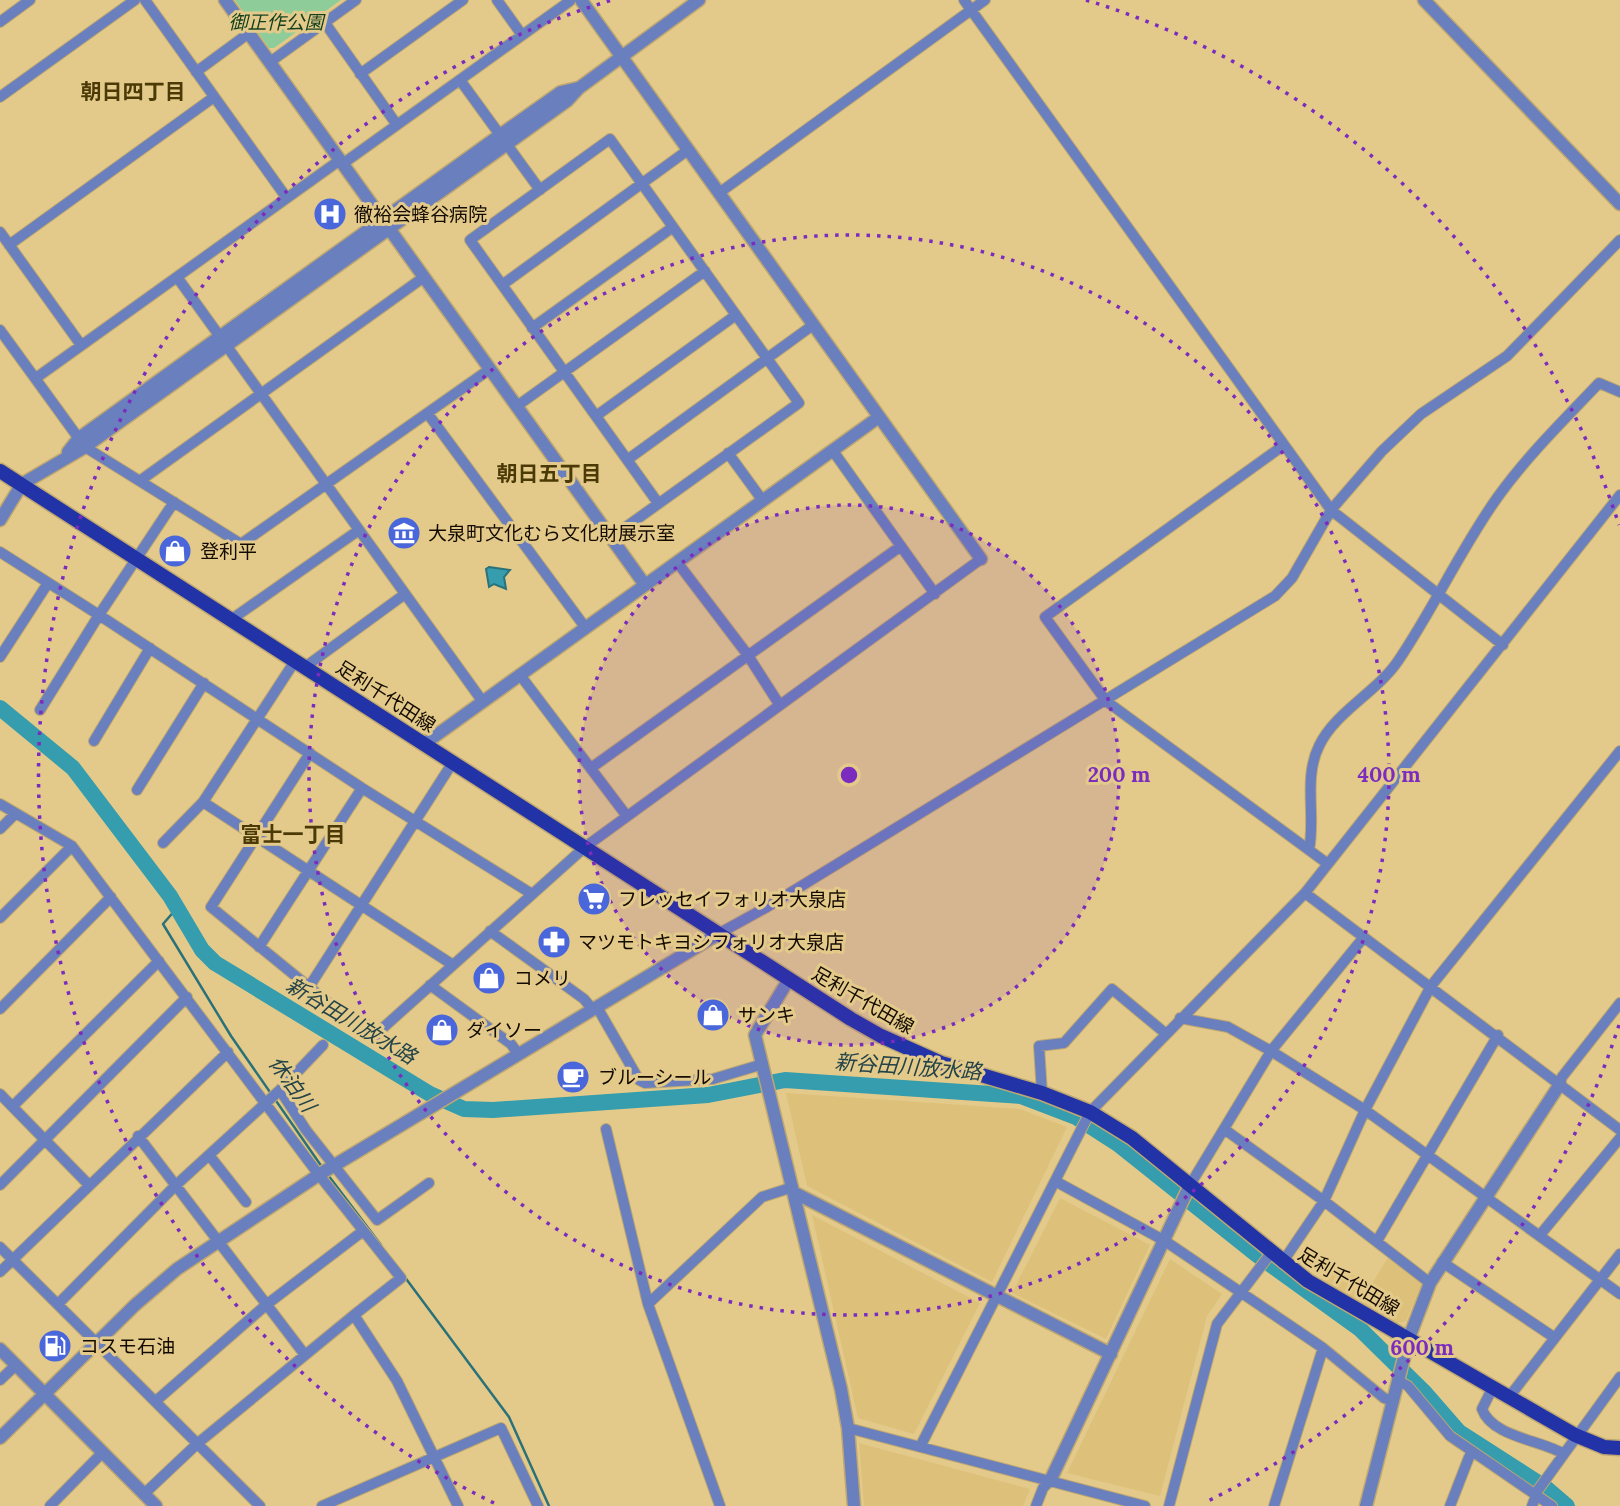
<svg xmlns="http://www.w3.org/2000/svg" width="1620" height="1506" viewBox="0 0 1620 1506" font-family="Lora,'Noto Sans JP',serif">
<rect width="100%" height="100%" fill="#e3ca8a"/>
<path fill="#ddc17a" d="M 786,1093 L 1020,1109 L 1067,1127 L 992,1282 L 807,1186 Z
M 1060,1198 L 1150,1245 L 1106,1339 L 1012,1293 Z
M 812,1215 L 980,1303 L 914,1434 L 858,1418 Z
M 1389,1256 L 1423,1281 L 1406,1321 L 1397,1323 L 1324,1280 L 1334,1264 L 1371,1285 Z
M 1170,1259 L 1222,1294 L 1207,1316 L 1160,1496 L 1067,1473 Z
M 859,1443 L 1030,1489 L 1023,1506 L 864,1506 Z"/>
<path fill="#8ecd99" d="M 235,0 L 341,0 L 274,48 L 269,48 Z"/>
<path fill="#359dad" stroke="#2b7179" stroke-width="2" d="M 489,567 L 510,570 L 504,577 L 506,589 L 494,584 L 489,587 L 486,569 Z"/>
<g fill="none" stroke-linecap="round" stroke-linejoin="round">
<path stroke="#2b7179" stroke-width="2.5" d="M 177,908 L 163,924 L 231,1036 L 322,1167
M 328,1175 L 381,1245
M 404,1276 L 509,1417 L 549,1506"/>
<path stroke="#359dad" stroke-width="16" d="M 0,708 L 73,768 L 170,896 L 202,950 L 215,963 L 430,1094 L 464,1109 L 493,1110 L 708,1095 L 785,1080 L 1021,1096 L 1076,1117 L 1118,1144 L 1256,1254 L 1360,1329 L 1425,1393 L 1459,1432 L 1546,1488 L 1567,1506"/>
<defs>
<path id="minor" d="M 145,0 L 286,197
M 497,0 L 522,35
M 964,0 L 1331,510 L 1503,645
M 0,22 L 30,0
M 325,23 L 397,125
M 270,62 L 356,0
M 196,72 L 249,33
M 360,74 L 463,0
M 460,80 L 540,190
M 0,97 L 135,0
M 348,160 L 570,1
M 719,193 L 985,0
M 0,232 L 81,345
M 9,245 L 214,97
M 177,277 L 483,702
M 502,285 L 688,150
M 532,328 L 673,227
M 0,330 L 85,447 L 241,544 L 490,369
M 36,378 L 340,160
M 517,406 L 705,271
M 428,414 L 585,627
M 596,416 L 736,315
M 1284,445 L 1045,617 L 1106,701 L 1328,864
M 833,451 L 935,594
M 728,453 L 763,501
M 627,460 L 813,325
M 141,480 L 424,277
M 612,537 L 799,403 L 610,139 L 470,240 L 658,503
M 0,552 L 99,615 L 174,502
M 677,562 L 747,654 L 779,704
M 232,619 L 359,530
M 0,657 L 48,583
M 295,661 L 203,802 L 453,965
M 305,667 L 405,594
M 520,675 L 626,815
M 40,710 L 99,615 L 362,788 L 532,894
M 94,741 L 150,648
M 310,753 L 211,907 L 336,1009 L 375,1035 L 585,847 L 981,559
M 591,768 L 901,546
M 137,790 L 204,683
M 0,804 L 72,846 L 319,1175 L 401,1278 L 354,1315
M 0,829 L 15,814
M 163,843 L 203,802
M 1309,850 C 1316,817 1303,778 1319,746 C 1335,712 1377,692 1398,661 C 1434,608 1460,550 1497,498 C 1527,456 1564,420 1599,383 L 1620,392
M 1305,893 L 1620,1130
M 0,918 L 72,846
M 490,931 L 584,999 L 593,1010
M 718,934 L 767,907 L 1275,596 L 1292,578 L 1331,510 L 1382,451 L 1421,414 L 1507,356 L 1620,240
M 259,947 L 362,788
M 311,984 L 453,762
M 430,985 L 511,1044 L 519,1055
M 597,1007 L 639,1080 L 645,1083 L 713,1079 L 763,1064
M 0,1009 L 111,897
M 1180,1018 L 1228,1027 L 1271,1051 L 1365,1110 L 1620,1294
M 1560,1084 L 1562,1077 L 1620,1003
M 280,1090 L 306,1130 L 377,1220 L 429,1183
M 1042,1093 L 1039,1046 L 1064,1043 L 1112,989 L 1165,1033
M 0,1094 L 88,1184
M 13,1106 L 159,961
M 606,1129 L 648,1304 L 720,1506
M 1224,1129 L 1324,1201 L 1430,1283
M 138,1136 L 305,1355
M 209,1155 L 246,1202
M 1055,1181 L 1165,1241 L 1323,1348 L 1384,1398 L 1393,1401
M 0,1185 L 187,997
M 1190,1185 L 1271,1051 L 1364,937
M 1540,1235 L 1620,1138
M 1377,1241 L 1498,1035
M 0,1247 L 260,1506
M 1442,1262 L 1555,1338
M 1282,1263 L 1324,1201 L 1365,1110 L 1431,986 L 1620,751
M 0,1272 L 228,1052
M 58,1304 L 175,1186 L 280,1090 L 323,1045
M 648,1304 L 762,1197 L 793,1187
M 0,1380 L 16,1365
M 1399,1381 L 1408,1386 L 1450,1436 L 1552,1506
M 1493,1387 L 1482,1409 C 1492,1437 1541,1440 1564,1454 L 1620,1377
M 1509,1397 L 1620,1254
M 157,1400 L 266,1305 L 363,1231
M 848,1428 L 1145,1506
M 920,1447 L 1090,1112 L 1305,893 L 1620,495
M 144,1494 L 198,1443 L 354,1315 L 397,1381 L 458,1506
M 50,1506 L 103,1452
M 322,1506 L 501,1428 L 538,1506
M 1036,1506 L 1043,1488 L 1050,1481
M 1169,1506 L 1217,1324 L 1271,1253
M 1274,1506 L 1323,1348
M 1450,1506 L 1471,1452
M 1532,1506 L 1538,1490 L 1564,1454"/>
<path id="tertiary" d="M 225,0 L 645,585
M 581,0 L 981,559
M 1424,0 L 1620,204
M 68,452 L 79,438 L 500,135 L 561,92 L 578,88
M 0,520 L 22,484 L 85,447 L 567,101 L 579,88 L 699,0
M 424,744 L 879,417
M 789,979 L 755,1035 L 841,1389 L 848,1428 L 854,1506
M 795,1193 L 1111,1354
M 0,1349 L 156,1506
M 0,1438 L 135,1305 L 177,1269 L 320,1174 L 718,934
M 1050,1481 L 1190,1185
M 1366,1506 L 1409,1338 L 1430,1283 L 1560,1084"/>
<path id="primary" d="M 0,471 L 851,1019 L 881,1036 L 941,1063 L 1042,1093 L 1090,1112 L 1132,1138 L 1308,1281 L 1575,1435 L 1604,1447 L 1620,1448"/>
</defs>
<use href="#minor" stroke="#bea771" stroke-width="12"/>
<use href="#tertiary" stroke="#bea771" stroke-width="15"/>
<use href="#primary" stroke="#bea771" stroke-width="17"/>
<use href="#minor" stroke="#6a7fbd" stroke-width="10"/>
<use href="#tertiary" stroke="#6a7fbd" stroke-width="12"/>
<use href="#primary" stroke="#2232a7" stroke-width="14"/>
</g>
<circle cx="849" cy="775" r="270" fill="#7b2cbf" fill-opacity=".12"/>
<g fill="none" stroke="#7b2cbf" stroke-width="3.5" stroke-dasharray="3.5 7">
<circle cx="849" cy="775" r="270"/>
<circle cx="849" cy="775" r="540"/>
<path d="M1619 1025A810 810 0 0 1 1204 1503M494 1503A810 810 0 0 1 612 0M1086 0A810 810 0 0 1 1619 525"/>
</g>
<defs>
<symbol id="hospital-disc" viewBox="-11 -11 22 22"><circle r="9.5" fill="#4966da" stroke="#e3ca8a"/><path d="M-5-5h3v3.5h4V-5h3V5h-3V1.5h-4V5h-3Z" fill="#fff"/></symbol>
<symbol id="museum-disc" viewBox="-11 -11 22 22"><circle r="9.5" fill="#4966da" stroke="#e3ca8a"/><path d="M0-6L6-3V-2H-6V-3ZM-5-1h2V3h-2ZM-1-1h2V3h-2ZM3-1h2V3H3ZM-6 4H6V6H-6Z" fill="#fff"/></symbol>
<symbol id="shop-disc" viewBox="-11 -11 22 22"><circle r="9.5" fill="#4966da" stroke="#e3ca8a"/><path d="M-5-2.5h2.3a2.7 3.5 0 0 1 5.4 0H5L5.5 6h-11ZM-1.5-2.5h3a1.5 2.3 0 0 0-3 0Z" fill="#fff"/></symbol>
<symbol id="supermarket-disc" viewBox="-11 -11 22 22"><circle r="9.5" fill="#4966da" stroke="#e3ca8a"/><path d="M-6-5.5h2.5l.6 2H6L4.5 2H-2.5L-4.4-4H-6ZM-1.5 3.2a1.3 1.3 0 1 0 .1 0ZM3 3.2a1.3 1.3 0 1 0 .1 0Z" fill="#fff"/></symbol>
<symbol id="pharmacy-disc" viewBox="-11 -11 22 22"><circle r="9.5" fill="#4966da" stroke="#e3ca8a"/><path d="M-2-6h4v4h4v4h-4v4h-4v-4h-4v-4h4Z" fill="#fff"/></symbol>
<symbol id="cafe-disc" viewBox="-11 -11 22 22"><circle r="9.5" fill="#4966da" stroke="#e3ca8a"/><path d="M-5.5-4.5H6V0H3Q3 3.5 0 3.5H-2.5Q-5.5 3.5-5.5 0ZM3-3.2v2h1.7v-2ZM-6 4.5H4V6H-6Z" fill="#fff"/></symbol>
<symbol id="fuel-disc" viewBox="-11 -11 22 22"><circle r="9.5" fill="#4966da" stroke="#e3ca8a"/><path d="M-5.5-6h7V0h2V4h1.3V-2.5L3-4.5l.8-.8L6-3V5H2.5V1h-1V6h-7ZM-4.2-4.7v3.2H.2V-4.7Z" fill="#fff"/></symbol>
</defs>
<g fill-rule="evenodd">
<use href="#hospital-disc" x="311" y="195" width="38" height="38"/>
<use href="#museum-disc" x="385" y="514" width="38" height="38"/>
<use href="#shop-disc" x="156" y="532" width="38" height="38"/>
<use href="#supermarket-disc" x="575" y="880" width="38" height="38"/>
<use href="#pharmacy-disc" x="535" y="923" width="38" height="38"/>
<use href="#shop-disc" x="470" y="959" width="38" height="38"/>
<use href="#shop-disc" x="694" y="996" width="38" height="38"/>
<use href="#shop-disc" x="423" y="1011" width="38" height="38"/>
<use href="#cafe-disc" x="554" y="1058" width="38" height="38"/>
<use href="#fuel-disc" x="36" y="1327" width="38" height="38"/>
</g>
<g text-anchor="middle" stroke-width="6" stroke-linejoin="round" paint-order="stroke">
<g font-size="19" font-style="italic" fill="#123f1e" stroke="#e3ca8a">
<text x="276" y="29">御正作公園</text>
</g>
<g font-size="19" fill="#130a00" stroke="#e3ca8a" text-anchor="start">
<text x="354" y="221">徹裕会蜂谷病院</text>
<text x="428" y="540">大泉町文化むら文化財展示室</text>
<text x="200" y="558">登利平</text>
<text x="618" y="906">フレッセイフォリオ大泉店</text>
<text x="578" y="949">マツモトキヨシフォリオ大泉店</text>
<text x="514" y="985">コメリ</text>
<text x="738" y="1022">サンキ</text>
<text x="466" y="1037">ダイソー</text>
<text x="598" y="1084">ブルーシール</text>
<text x="80" y="1353">コスモ石油</text>
</g>
<g font-size="19" fill="#130a00" stroke="#e3ca8a">
<text transform="translate(386 696) rotate(33)" y="7">足利千代田線</text>
<text transform="translate(863 1000) rotate(30)" y="7">足利千代田線</text>
<text transform="translate(1349 1281) rotate(31)" y="7">足利千代田線</text>
</g>
<g font-size="21" font-weight="bold" fill="#4b3a06" stroke="#e3ca8a">
<text x="133" y="99">朝日四丁目</text>
<text x="549" y="481">朝日五丁目</text>
<text x="293" y="842">富士一丁目</text>
</g>
<g font-size="21" font-style="italic" fill="#244348" stroke="#e3ca8a">
<text transform="translate(351 1021) rotate(31)" y="7">新谷田川放水路</text>
<text transform="translate(908 1067) rotate(4)" y="7">新谷田川放水路</text>
<text transform="translate(292 1084) rotate(54)" y="7">休泊川</text>
</g>
</g>
<circle cx="849" cy="775" r="10" fill="#7b2cbf" stroke="#e3ca8a" stroke-width="3.5"/>
<g font-size="21" text-anchor="middle" font-weight="bold" fill="#7b2cbf" stroke="#e3ca8a" stroke-width="6" stroke-linejoin="round" paint-order="stroke">
<text x="1119" y="782">200 m</text>
<text x="1389" y="782">400 m</text>
<text x="1422" y="1355">600 m</text>
</g>
</svg>
